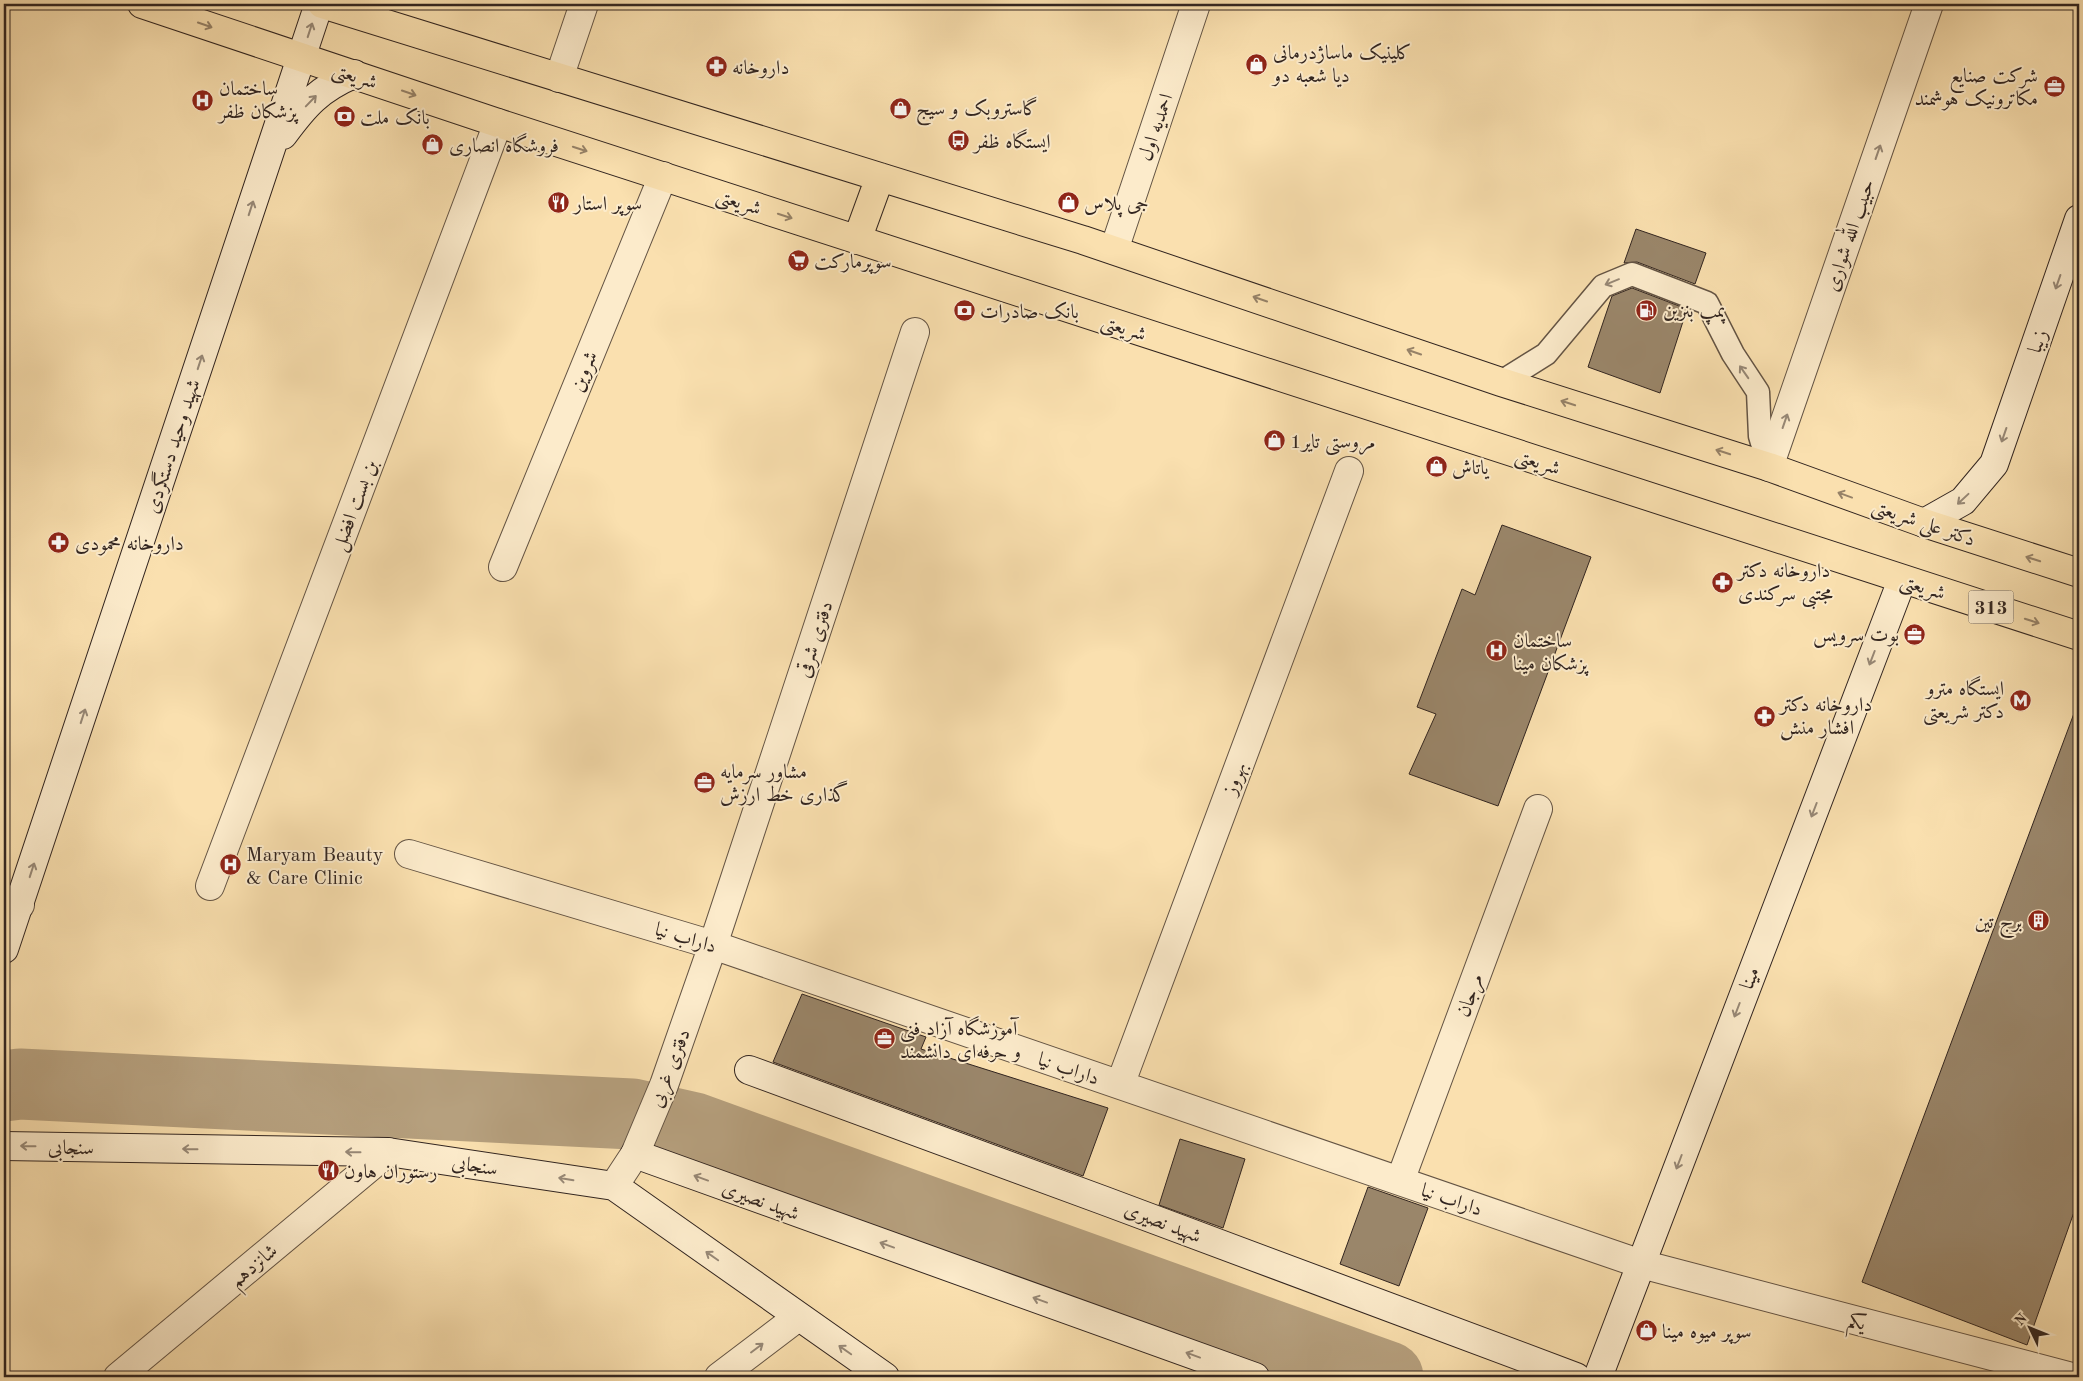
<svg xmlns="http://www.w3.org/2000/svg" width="2083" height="1381" viewBox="0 0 2083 1381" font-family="'Old Standard TT',Amiri,serif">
<rect width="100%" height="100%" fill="#fae0af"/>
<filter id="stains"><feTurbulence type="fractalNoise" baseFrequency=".004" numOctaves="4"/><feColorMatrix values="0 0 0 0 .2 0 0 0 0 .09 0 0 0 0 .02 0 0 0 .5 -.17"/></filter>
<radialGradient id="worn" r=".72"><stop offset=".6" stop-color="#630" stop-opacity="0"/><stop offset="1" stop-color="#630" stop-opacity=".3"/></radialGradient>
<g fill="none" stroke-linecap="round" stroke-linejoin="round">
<path stroke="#b6a07e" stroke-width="71" d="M 4,1086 L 20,1084 L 632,1114 L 694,1128 L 1388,1377"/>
</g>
<path fill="#9a866a" stroke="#322520" d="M 1636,229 L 1706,253 L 1695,284 L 1637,262 L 1624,263 Z
M 1632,288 L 1687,309 L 1660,393 L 1588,367 L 1612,296 Z
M 1502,525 L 1591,557 L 1498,806 L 1409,774 L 1436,714 L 1417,707 L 1462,589 L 1475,595 Z
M 2076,708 L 2079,708 L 2079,1198 L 2027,1345 L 1862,1282 Z
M 802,994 L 926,1037 L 921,1049 L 1108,1108 L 1083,1176 L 773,1062 Z
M 1180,1139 L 1245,1159 L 1223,1228 L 1159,1205 Z
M 1368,1187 L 1428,1208 L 1399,1286 L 1340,1264 Z"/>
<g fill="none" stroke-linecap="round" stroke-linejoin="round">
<defs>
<path id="lane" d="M 1501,382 L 1546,354 L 1603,286 L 1632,274 L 1707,303 L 1733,354 L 1758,392 L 1760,436 L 1769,467"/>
<path id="street" d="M 559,78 L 584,4
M 1114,250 L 1196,4
M 1769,467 L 1929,4
M 503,567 L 663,176
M 409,854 L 713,945 L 1641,1264 L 2072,1377
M 210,886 L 498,123
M 4,898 L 20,905
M 1120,1085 L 1349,471
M 1400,1181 L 1538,809
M 614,1186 L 635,1154 L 664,1085 L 713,945 L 915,332
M 118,1377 L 388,1152
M 719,1377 L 798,1317"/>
<path id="secondary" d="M 283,135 C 305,105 319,89 354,74
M 1924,523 L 1963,501 L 1994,464 L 2079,219
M 4,949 L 319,4
M 749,1070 L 1105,1201 L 1576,1377
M 4,1146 L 388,1152 L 614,1186 L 885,1377
M 635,1154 L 1255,1377
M 1598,1377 L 1902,580"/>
<path id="primary" d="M 142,4 L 498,123 L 2079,636
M 322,4 L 1083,240 L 1501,382 L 1769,467 L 1924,523 L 2079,573
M 857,240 L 880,177"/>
</defs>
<use href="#lane" stroke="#645444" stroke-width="25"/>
<use href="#street" stroke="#645444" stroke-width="30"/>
<use href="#secondary" stroke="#322520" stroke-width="30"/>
<use href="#primary" stroke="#322520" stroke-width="30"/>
<use href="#lane" stroke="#fcebcb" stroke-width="22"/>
<use href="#street" stroke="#fcebcb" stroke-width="28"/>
<use href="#secondary" stroke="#fcebcb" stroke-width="28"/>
<use href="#primary" stroke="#fae0af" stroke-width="28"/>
</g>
<defs><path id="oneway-shaft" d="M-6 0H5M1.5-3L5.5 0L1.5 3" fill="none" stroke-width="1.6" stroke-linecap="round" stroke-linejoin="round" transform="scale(1.25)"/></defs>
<g stroke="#968268">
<use href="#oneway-shaft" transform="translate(205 25) rotate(19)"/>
<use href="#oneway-shaft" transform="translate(409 93) rotate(19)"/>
<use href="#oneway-shaft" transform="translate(580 149) rotate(18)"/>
<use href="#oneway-shaft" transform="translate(785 216) rotate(18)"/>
<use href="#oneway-shaft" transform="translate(1260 299) rotate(-161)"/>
<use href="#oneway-shaft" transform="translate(1414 352) rotate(-161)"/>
<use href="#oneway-shaft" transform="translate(1568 403) rotate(-162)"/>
<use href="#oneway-shaft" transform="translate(1723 452) rotate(-162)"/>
<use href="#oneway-shaft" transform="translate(1845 495) rotate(-160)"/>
<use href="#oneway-shaft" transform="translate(2033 559) rotate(-162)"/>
<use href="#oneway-shaft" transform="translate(2032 621) rotate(18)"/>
</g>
<g stroke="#978876">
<use href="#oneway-shaft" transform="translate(310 30) rotate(-72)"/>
<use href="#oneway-shaft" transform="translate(311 101) rotate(-46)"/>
<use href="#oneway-shaft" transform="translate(1878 152) rotate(-71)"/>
<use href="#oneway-shaft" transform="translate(251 208) rotate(-72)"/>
<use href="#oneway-shaft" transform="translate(1612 282) rotate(158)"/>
<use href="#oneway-shaft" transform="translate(2058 282) rotate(109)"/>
<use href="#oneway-shaft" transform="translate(200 362) rotate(-72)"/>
<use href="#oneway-shaft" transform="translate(1744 372) rotate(-125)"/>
<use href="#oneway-shaft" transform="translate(1785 421) rotate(-71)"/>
<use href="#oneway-shaft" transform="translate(2004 435) rotate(109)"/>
<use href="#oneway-shaft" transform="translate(1963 499) rotate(137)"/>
<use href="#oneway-shaft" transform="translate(1872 658) rotate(111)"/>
<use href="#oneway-shaft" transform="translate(83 716) rotate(-72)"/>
<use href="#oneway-shaft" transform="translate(1814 810) rotate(111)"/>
<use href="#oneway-shaft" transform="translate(32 870) rotate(-72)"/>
<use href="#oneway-shaft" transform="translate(1737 1010) rotate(111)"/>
<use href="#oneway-shaft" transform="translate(28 1146) rotate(-179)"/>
<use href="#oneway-shaft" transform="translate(190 1149) rotate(-179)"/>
<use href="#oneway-shaft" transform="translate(353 1152) rotate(-179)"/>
<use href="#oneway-shaft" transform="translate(1679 1162) rotate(111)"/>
<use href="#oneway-shaft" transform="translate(701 1178) rotate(-160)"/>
<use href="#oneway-shaft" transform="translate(566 1179) rotate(-171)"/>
<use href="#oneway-shaft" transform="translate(887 1245) rotate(-160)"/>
<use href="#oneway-shaft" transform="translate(712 1256) rotate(-145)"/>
<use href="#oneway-shaft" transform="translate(1040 1300) rotate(-160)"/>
<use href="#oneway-shaft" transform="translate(757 1348) rotate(-37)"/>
<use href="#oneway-shaft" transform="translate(845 1350) rotate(-145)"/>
<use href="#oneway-shaft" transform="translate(1193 1355) rotate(-160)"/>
</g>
<defs>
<symbol id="shop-disc" viewBox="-11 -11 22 22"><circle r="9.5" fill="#8f2418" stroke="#fcebcb"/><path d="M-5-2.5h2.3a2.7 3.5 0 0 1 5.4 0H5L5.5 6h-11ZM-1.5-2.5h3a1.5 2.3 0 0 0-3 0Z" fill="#fff"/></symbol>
<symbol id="pharmacy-disc" viewBox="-11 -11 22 22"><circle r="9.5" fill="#8f2418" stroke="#fcebcb"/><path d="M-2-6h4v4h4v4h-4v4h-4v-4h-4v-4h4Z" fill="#fff"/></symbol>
<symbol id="office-disc" viewBox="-11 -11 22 22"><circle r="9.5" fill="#8f2418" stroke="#fcebcb"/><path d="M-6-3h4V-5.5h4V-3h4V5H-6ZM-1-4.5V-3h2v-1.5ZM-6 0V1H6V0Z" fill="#fff"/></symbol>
<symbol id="hospital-disc" viewBox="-11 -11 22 22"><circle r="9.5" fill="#8f2418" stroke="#fcebcb"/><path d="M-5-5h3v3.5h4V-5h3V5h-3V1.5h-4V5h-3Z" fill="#fff"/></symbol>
<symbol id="bank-disc" viewBox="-11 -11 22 22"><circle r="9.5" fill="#8f2418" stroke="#fcebcb"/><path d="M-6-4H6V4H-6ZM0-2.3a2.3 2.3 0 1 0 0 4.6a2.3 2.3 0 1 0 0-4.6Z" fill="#fff"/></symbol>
<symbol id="bus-disc" viewBox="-11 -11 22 22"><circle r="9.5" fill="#8f2418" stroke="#fcebcb"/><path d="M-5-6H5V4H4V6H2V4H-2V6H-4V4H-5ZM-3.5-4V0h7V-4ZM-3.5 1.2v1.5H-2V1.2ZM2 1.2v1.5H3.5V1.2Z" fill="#fff"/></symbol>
<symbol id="restaurant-disc" viewBox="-11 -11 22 22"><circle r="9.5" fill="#8f2418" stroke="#fcebcb"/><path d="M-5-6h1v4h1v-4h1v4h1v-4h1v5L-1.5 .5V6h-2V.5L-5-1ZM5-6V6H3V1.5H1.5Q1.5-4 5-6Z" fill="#fff"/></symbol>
<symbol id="supermarket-disc" viewBox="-11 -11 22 22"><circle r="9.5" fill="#8f2418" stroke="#fcebcb"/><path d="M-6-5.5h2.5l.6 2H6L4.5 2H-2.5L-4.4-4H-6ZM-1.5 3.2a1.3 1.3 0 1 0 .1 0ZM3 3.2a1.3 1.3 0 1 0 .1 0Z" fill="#fff"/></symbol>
<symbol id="fuel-disc" viewBox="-11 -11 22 22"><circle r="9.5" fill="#8f2418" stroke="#fcebcb"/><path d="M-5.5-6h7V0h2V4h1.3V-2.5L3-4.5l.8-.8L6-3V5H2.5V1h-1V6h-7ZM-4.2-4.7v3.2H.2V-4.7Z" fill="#fff"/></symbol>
<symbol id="metro-disc" viewBox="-11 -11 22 22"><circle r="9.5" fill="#8f2418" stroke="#fcebcb"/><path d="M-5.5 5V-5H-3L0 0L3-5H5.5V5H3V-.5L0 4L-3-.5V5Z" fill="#fff"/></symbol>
<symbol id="building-disc" viewBox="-11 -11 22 22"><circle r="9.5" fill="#8f2418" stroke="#fcebcb"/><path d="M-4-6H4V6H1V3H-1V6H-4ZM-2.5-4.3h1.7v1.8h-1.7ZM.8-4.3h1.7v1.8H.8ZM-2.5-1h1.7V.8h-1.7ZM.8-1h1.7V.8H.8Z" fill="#fff"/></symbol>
</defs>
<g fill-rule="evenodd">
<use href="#shop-disc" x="1244" y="52" width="25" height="25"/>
<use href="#pharmacy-disc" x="704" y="54" width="25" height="25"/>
<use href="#office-disc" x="2042" y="74" width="25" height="25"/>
<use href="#hospital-disc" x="190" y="88" width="25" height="25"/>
<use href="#shop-disc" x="888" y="96" width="25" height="25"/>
<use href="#bank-disc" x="332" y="104" width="25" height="25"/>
<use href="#bus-disc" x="946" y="128" width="25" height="25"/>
<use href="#shop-disc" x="420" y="132" width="25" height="25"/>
<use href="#restaurant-disc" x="546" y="190" width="25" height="25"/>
<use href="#shop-disc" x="1056" y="190" width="25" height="25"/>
<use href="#supermarket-disc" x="786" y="248" width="25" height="25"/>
<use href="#fuel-disc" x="1634" y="298" width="25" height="25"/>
<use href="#bank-disc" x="952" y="298" width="25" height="25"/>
<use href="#shop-disc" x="1262" y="428" width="25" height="25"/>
<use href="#shop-disc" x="1424" y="454" width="25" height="25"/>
<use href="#pharmacy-disc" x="46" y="530" width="25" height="25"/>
<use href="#pharmacy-disc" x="1710" y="570" width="25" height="25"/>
<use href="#office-disc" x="1902" y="622" width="25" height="25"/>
<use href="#hospital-disc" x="1484" y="638" width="25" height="25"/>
<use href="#metro-disc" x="2008" y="688" width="25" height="25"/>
<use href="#pharmacy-disc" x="1752" y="704" width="25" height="25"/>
<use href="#office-disc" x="692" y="770" width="25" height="25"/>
<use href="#hospital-disc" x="218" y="852" width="25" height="25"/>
<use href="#building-disc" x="2026" y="908" width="25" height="25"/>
<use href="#office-disc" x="872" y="1026" width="25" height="25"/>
<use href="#restaurant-disc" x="316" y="1158" width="25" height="25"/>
<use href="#shop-disc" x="1634" y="1318" width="25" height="25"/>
</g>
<g text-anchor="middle" stroke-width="4" stroke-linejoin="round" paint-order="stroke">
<rect fill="#fcebcb" stroke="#6f6053" stroke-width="1" x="1968.5" y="590.5" width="45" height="33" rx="4"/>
<g font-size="19" font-weight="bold" fill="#322520">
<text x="1991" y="614">313</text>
</g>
<g font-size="20" fill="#322520" stroke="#fcebcb" text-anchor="start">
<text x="1273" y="59">کلینیک ماساژدرمانی<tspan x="1273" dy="23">دیا شعبه دو</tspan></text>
<text x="732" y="74">داروخانه</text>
<text x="2038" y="82" text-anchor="end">شرکت صنایع<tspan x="2038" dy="23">مکاترونیک هوشمند</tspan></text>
<text x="219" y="95">ساختمان<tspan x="219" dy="23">پزشکان ظفر</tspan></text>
<text x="916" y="115">گاستروبک و سیج</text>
<text x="360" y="124">بانک ملت</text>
<text x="974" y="148">ایستگاه ظفر</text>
<text x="449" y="152">فروشگاه انصاری</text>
<text x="574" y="210">سوپر استار</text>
<text x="1084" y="210">جی پلاس</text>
<text x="814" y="268">سوپرمارکت</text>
<text x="1663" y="317">پمپ بنزین</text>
<text x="980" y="318">بانک صادرات</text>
<text x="1290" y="448">مروستی تایر1</text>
<text x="1452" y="474">یاتاش</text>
<text x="75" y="550">داروخانه محمودی</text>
<text x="1738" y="577">داروخانه دکتر<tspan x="1738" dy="23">مجتبی سرکندی</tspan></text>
<text x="1899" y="641" text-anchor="end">بوت سرویس</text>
<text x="1513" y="647">ساختمان<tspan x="1513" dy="23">پزشكان مينا</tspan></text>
<text x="2004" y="695" text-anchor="end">ایستگاه مترو<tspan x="2004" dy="23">دکتر شریعتی</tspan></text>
<text x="1780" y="711">داروخانه دکتر<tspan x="1780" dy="23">افشار منش</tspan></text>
<text x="720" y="778">مشاور سرمایه‌<tspan x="720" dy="23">گذاری خط ارزش</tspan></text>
<text x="246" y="861">Maryam Beauty<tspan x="246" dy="23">&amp; Care Clinic</tspan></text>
<text x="2022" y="928" text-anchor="end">برج تین</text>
<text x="900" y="1035">آموزشگاه آزاد فنی<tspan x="900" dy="23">و حرفه‌ای دانشمند</tspan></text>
<text x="344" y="1178">رستوران هاون</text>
<text x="1662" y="1338">سوپر میوه مینا</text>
</g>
<g font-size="20" fill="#322520" stroke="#fcebcb">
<text transform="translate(355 75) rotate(18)" y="7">شریعتی</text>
<text transform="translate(1155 127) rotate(-71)" y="7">احمدیه اول</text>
<text transform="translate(739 201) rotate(18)" y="7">شریعتی</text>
<text transform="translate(1849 235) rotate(-71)" y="7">حبیب الله شواری</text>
<text transform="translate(1124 327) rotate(18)" y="7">شریعتی</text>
<text transform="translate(2037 341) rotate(-71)" y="7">زیبا</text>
<text transform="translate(583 371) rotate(-68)" y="7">شروین</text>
<text transform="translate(172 446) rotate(-72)" y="7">شهید وحید دستگردی</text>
<text transform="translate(1538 461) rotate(18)" y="7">شریعتی</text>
<text transform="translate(354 505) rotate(-69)" y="7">بن بست افضل</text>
<text transform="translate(1924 522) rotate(19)" y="7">دکتر علی شریعتی</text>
<text transform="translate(1923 586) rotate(17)" y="7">شریعتی</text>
<text transform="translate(814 639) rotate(-72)" y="7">دفتری شرقی</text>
<text transform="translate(1234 778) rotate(-70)" y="7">بهروز</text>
<text transform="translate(686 937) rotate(17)" y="7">داراب نیا</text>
<text transform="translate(1749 978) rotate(-69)" y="7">مینا</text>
<text transform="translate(1469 995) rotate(-70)" y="7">مرجان</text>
<text transform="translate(669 1068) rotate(-69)" y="7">دفتری غربی</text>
<text transform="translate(1069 1068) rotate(19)" y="7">داراب نیا</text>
<text transform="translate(71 1147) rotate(1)" y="7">سنجابی</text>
<text transform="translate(475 1165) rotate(9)" y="7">سنجابی</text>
<text transform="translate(1452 1199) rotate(19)" y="7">داراب نیا</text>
<text transform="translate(761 1200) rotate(20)" y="7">شهید نصیری</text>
<text transform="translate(1163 1222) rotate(21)" y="7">شهید نصیری</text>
<text transform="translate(253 1265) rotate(-40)" y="7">شانزدهم</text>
<text transform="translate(1857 1321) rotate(15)" y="7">یکم</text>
</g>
</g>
<rect width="2083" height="1381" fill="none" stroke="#fae0af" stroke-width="20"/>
<rect x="5" y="5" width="2073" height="1371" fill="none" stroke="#322520" stroke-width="2.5"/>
<rect x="10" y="10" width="2063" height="1361" fill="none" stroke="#322520"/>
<g transform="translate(2030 1328) rotate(313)" stroke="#fcebcb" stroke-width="4" paint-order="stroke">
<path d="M0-4L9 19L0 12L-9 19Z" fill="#322520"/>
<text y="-8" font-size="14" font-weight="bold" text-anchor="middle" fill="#322520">N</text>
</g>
<rect width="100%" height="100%" filter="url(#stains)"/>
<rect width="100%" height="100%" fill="url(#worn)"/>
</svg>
